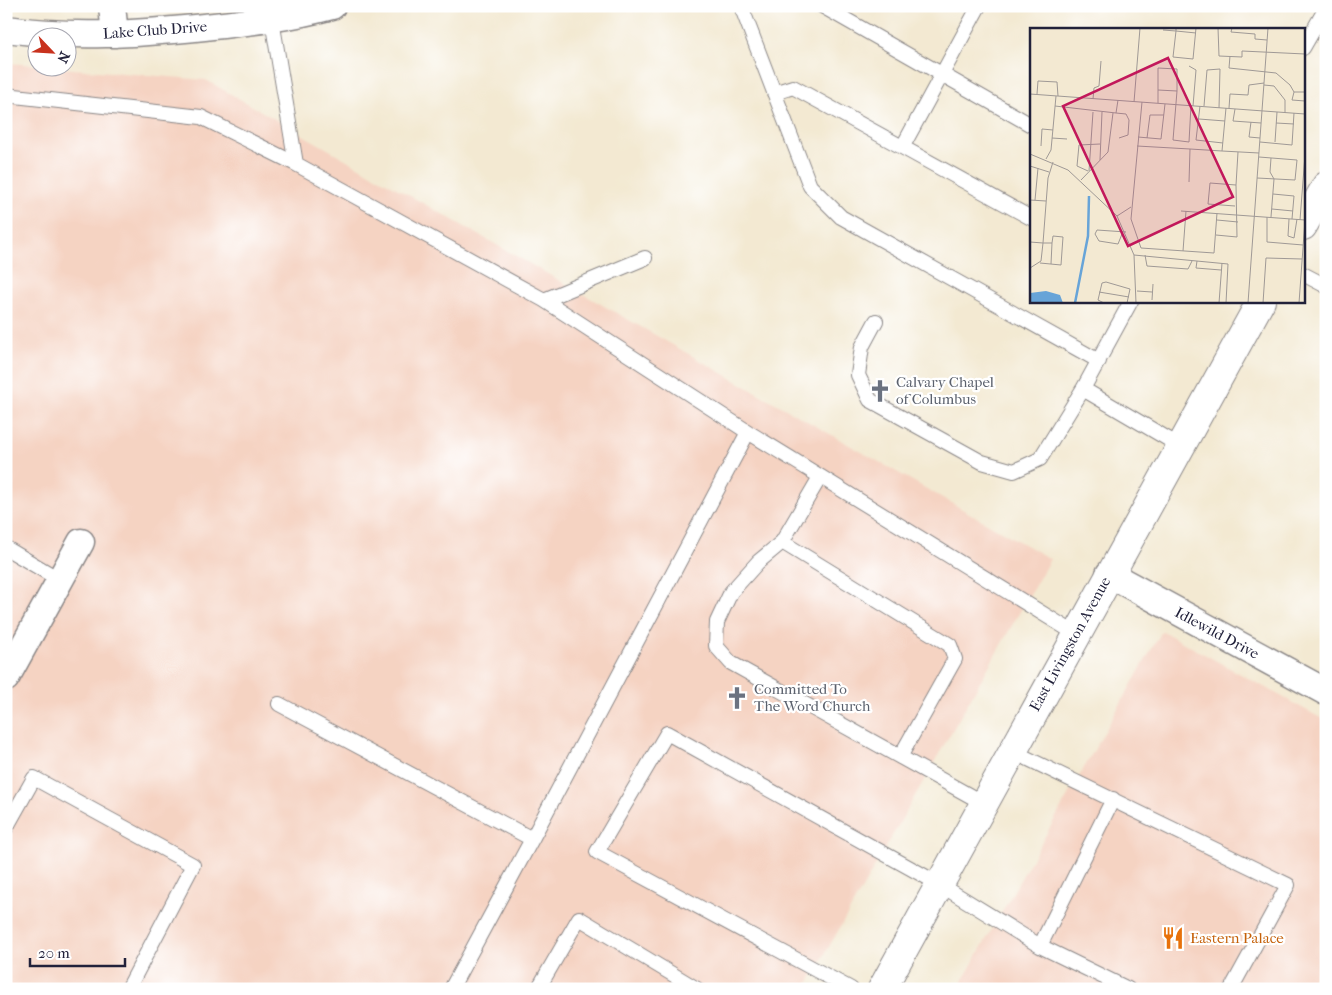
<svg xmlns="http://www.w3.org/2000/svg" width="1332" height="995" viewBox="0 0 1332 995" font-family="'IM FELL French Canon',serif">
<rect width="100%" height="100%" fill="#fff"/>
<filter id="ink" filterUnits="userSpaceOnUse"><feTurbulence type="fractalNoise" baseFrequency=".02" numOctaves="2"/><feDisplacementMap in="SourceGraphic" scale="10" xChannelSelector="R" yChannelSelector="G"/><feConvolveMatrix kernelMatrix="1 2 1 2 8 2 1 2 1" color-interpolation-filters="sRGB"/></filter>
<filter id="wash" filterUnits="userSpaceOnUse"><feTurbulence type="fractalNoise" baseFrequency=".0096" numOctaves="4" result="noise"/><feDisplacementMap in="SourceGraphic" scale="20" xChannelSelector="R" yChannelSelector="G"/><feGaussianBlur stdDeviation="1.12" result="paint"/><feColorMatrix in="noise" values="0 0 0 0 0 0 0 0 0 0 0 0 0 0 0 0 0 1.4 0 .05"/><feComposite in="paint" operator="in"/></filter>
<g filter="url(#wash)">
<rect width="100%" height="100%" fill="#f3e9d2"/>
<path fill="#f5d3c2" d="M 6,63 L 37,65 L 38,68 L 62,68 L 206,80 L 1050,559 L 805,989 L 6,989 Z
M 1162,631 L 1326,721 L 1326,953 L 1307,989 L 958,989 Z"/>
</g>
<g filter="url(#ink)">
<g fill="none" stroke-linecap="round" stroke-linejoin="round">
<defs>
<path id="lane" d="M 741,6 L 810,186 L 841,217 L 1099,361
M 822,6 L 1031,125
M 272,20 L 296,164
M 1303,48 L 1326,8
M 774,93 L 793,87 L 1031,218
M 6,95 L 201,117 L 296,164 L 544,300 L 748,432 L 1076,634
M 903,146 L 979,6
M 1303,274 L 1326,286
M 544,300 L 645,258
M 876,321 L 862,347 L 858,375 L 870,400 L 982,462 L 1014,471 L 1040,459 L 1083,389 L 1180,446
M 1083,389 L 1131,301
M 820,477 L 782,542 L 758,562 L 731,592 L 717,622 L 716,646 L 731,663 L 983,803
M 782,542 L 950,645 L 955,659 L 900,757
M 6,548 L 60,580
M 279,704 L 532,839 L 748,432
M 1012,751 L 1288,885 L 1231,989
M 1113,799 L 1040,946 L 1128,989
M 6,828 L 34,778 L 193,865 L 128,989
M 451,989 L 532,839
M 538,989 L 579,918 L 697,989
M 851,989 L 597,852 L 667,733 L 939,884 L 1040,946"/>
<path id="street" d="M 112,6 L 115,34
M 6,29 C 73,38 138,34 204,27 C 249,22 288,18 332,6
M 1109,574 L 1326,692
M 6,678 L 81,542"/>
<path id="secondary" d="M 1303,226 L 1326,186
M 882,989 L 1261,301"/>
</defs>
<use href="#lane" stroke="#8a8686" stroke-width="16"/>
<use href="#street" stroke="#8a8686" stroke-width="29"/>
<use href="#secondary" stroke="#8a8686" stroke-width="30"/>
<use href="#lane" stroke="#fff" stroke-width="14"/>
<use href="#street" stroke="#fff" stroke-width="26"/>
<use href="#secondary" stroke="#fff" stroke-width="28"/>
</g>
</g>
<defs>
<symbol id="church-bare" viewBox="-9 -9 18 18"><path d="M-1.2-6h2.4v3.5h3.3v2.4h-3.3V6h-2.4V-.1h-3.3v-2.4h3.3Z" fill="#6b7280" stroke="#fff" stroke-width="2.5" paint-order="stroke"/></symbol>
<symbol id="restaurant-bare" viewBox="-9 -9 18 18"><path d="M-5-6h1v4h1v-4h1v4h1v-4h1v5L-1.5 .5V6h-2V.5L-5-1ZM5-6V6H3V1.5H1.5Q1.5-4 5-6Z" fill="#e8710a" stroke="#fff" stroke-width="2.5" paint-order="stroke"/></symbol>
</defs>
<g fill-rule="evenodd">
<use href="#church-bare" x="864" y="375" width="32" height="32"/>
<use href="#church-bare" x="721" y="682" width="32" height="32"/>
<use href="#restaurant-bare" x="1157" y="922" width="32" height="32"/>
</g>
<g text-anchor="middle" stroke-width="4.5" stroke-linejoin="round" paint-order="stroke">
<g font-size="15" fill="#22223b" stroke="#fff">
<text transform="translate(155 30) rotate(-4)" y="5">Lake Club Drive</text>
<text transform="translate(1217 633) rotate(28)" y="5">Idlewild Drive</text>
<text transform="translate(1070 644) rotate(-61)" y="5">East Livingston Avenue</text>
</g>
<g font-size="15" fill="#5b616d" stroke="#fff" text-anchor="start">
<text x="896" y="387">Calvary Chapel<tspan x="896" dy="17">of Columbus</tspan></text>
<text x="754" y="694">Committed To<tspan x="754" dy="17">The Word Church</tspan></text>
</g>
<g font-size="15" fill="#c56008" stroke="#fff" text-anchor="start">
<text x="1190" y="943">Eastern Palace</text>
</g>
</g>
<g transform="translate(1030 28)">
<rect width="275" height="275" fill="#f3e9d2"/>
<path d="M 16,263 L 30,267 L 33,275 L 0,275 L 0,265 Z" fill="#67a4d8"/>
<path fill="none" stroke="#67a4d8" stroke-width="2.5" d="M 45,275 L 58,208 L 59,168"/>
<path fill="none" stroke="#9f9996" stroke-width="1" d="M 146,0 L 146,3 L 166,5M 188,0 L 189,28 L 212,29 L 212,23 L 275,26M 202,0 L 201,4 L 225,6 L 225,11 L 237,12M 133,2 L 146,3 L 143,29 L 163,31 L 166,0M 200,28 L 199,40 L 246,45 L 260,57 L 264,64M 159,38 L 166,42 L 163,78M 234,57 L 244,58 L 255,72 L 255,85M 147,63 L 143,112 L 159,114 L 161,77M 275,64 L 264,64 L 262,72 L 275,73M 0,66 L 275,86M 7,66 L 8,53 L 27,54 L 28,68M 63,71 L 64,60 L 69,58 L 71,33M 88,72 L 86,85 L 96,86 L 99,92 L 98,107 L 89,110M 104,74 L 110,0M 112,74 L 101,191 L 111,220 L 184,225 L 187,185M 128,75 L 128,40 L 147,41 L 147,63 L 128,62M 25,78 L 86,85M 170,78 L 166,112 L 193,115M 174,78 L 177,42 L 190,41 L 189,80M 196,80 L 192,123 L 229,125M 199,80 L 200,66 L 218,67 L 219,57 L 234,55M 205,81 L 203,93 L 231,95M 169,91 L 195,93M 221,94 L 219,109 L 230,110M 246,95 L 264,96M 108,109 L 131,111 L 135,76M 22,110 L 37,111M 117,110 L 120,87 L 134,87M 230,114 L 262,117 L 264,85M 245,114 L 247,84M 11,118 L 12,101 L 23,102M 107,118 L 160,121 L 159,154M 160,121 L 192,123M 0,126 L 38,142 L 87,188 L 104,227 L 106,275M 16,131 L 21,122 L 26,68M 70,132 L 72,84M 0,138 L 19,144M 58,143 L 47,138 L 49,117 L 70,116M 59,143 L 63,84M 227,150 L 265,152 L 267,132 L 229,129M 51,152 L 78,124 L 83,85M 243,166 L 264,168 L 262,191M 0,172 L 16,173M 5,172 L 8,140M 205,178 L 178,176 L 180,155 L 206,157 L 208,124M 242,181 L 263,183M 151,183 L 275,192M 87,188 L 101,179M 237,189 L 237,214 L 273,217M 241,189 L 244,151 L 240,144 L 241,130M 259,191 L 258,208 L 264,210 L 267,191M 187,192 L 208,194M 270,192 L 275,127M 92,206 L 88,216 L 69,213 L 65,206 L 67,202 L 96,204M 186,207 L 207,209 L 206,157M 0,214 L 13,215 L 11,233 L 0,240M 153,223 L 156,183M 104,227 L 198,236 L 196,275M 115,227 L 117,238 L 158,241 L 162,233M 167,233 L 166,240 L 191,242M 10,235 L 31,237 L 33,209 L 23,208 L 22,215 L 13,215 L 18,150 L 23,134M 21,236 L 22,215M 107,263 L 122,264M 69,264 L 99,269M 122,272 L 123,256M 74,275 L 68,272 L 72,255 L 76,254 L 100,261 L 97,275M 156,275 L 171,275M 189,275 L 192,235M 218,275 L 238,0M 233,275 L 236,230 L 272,231M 269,275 L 275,192"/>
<path fill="#c2185b" fill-opacity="0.15" stroke="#c2185b" stroke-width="2.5" d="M 138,30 L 203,169 L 98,218 L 33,78 Z"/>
<rect width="275" height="275" fill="none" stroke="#22223b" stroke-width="2.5"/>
</g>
<rect width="1332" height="995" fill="none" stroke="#fff" stroke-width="25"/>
<g transform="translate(52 52) rotate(115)"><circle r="24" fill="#ffffff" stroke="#a7a7b1"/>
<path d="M0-4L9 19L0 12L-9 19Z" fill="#c8321e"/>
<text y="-8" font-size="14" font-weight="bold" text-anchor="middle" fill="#22223b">N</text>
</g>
<path d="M30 958v8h95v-8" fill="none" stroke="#22223b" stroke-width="2.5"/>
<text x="38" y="958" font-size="15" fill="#22223b" stroke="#ffffff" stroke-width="4" paint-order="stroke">20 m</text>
</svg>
